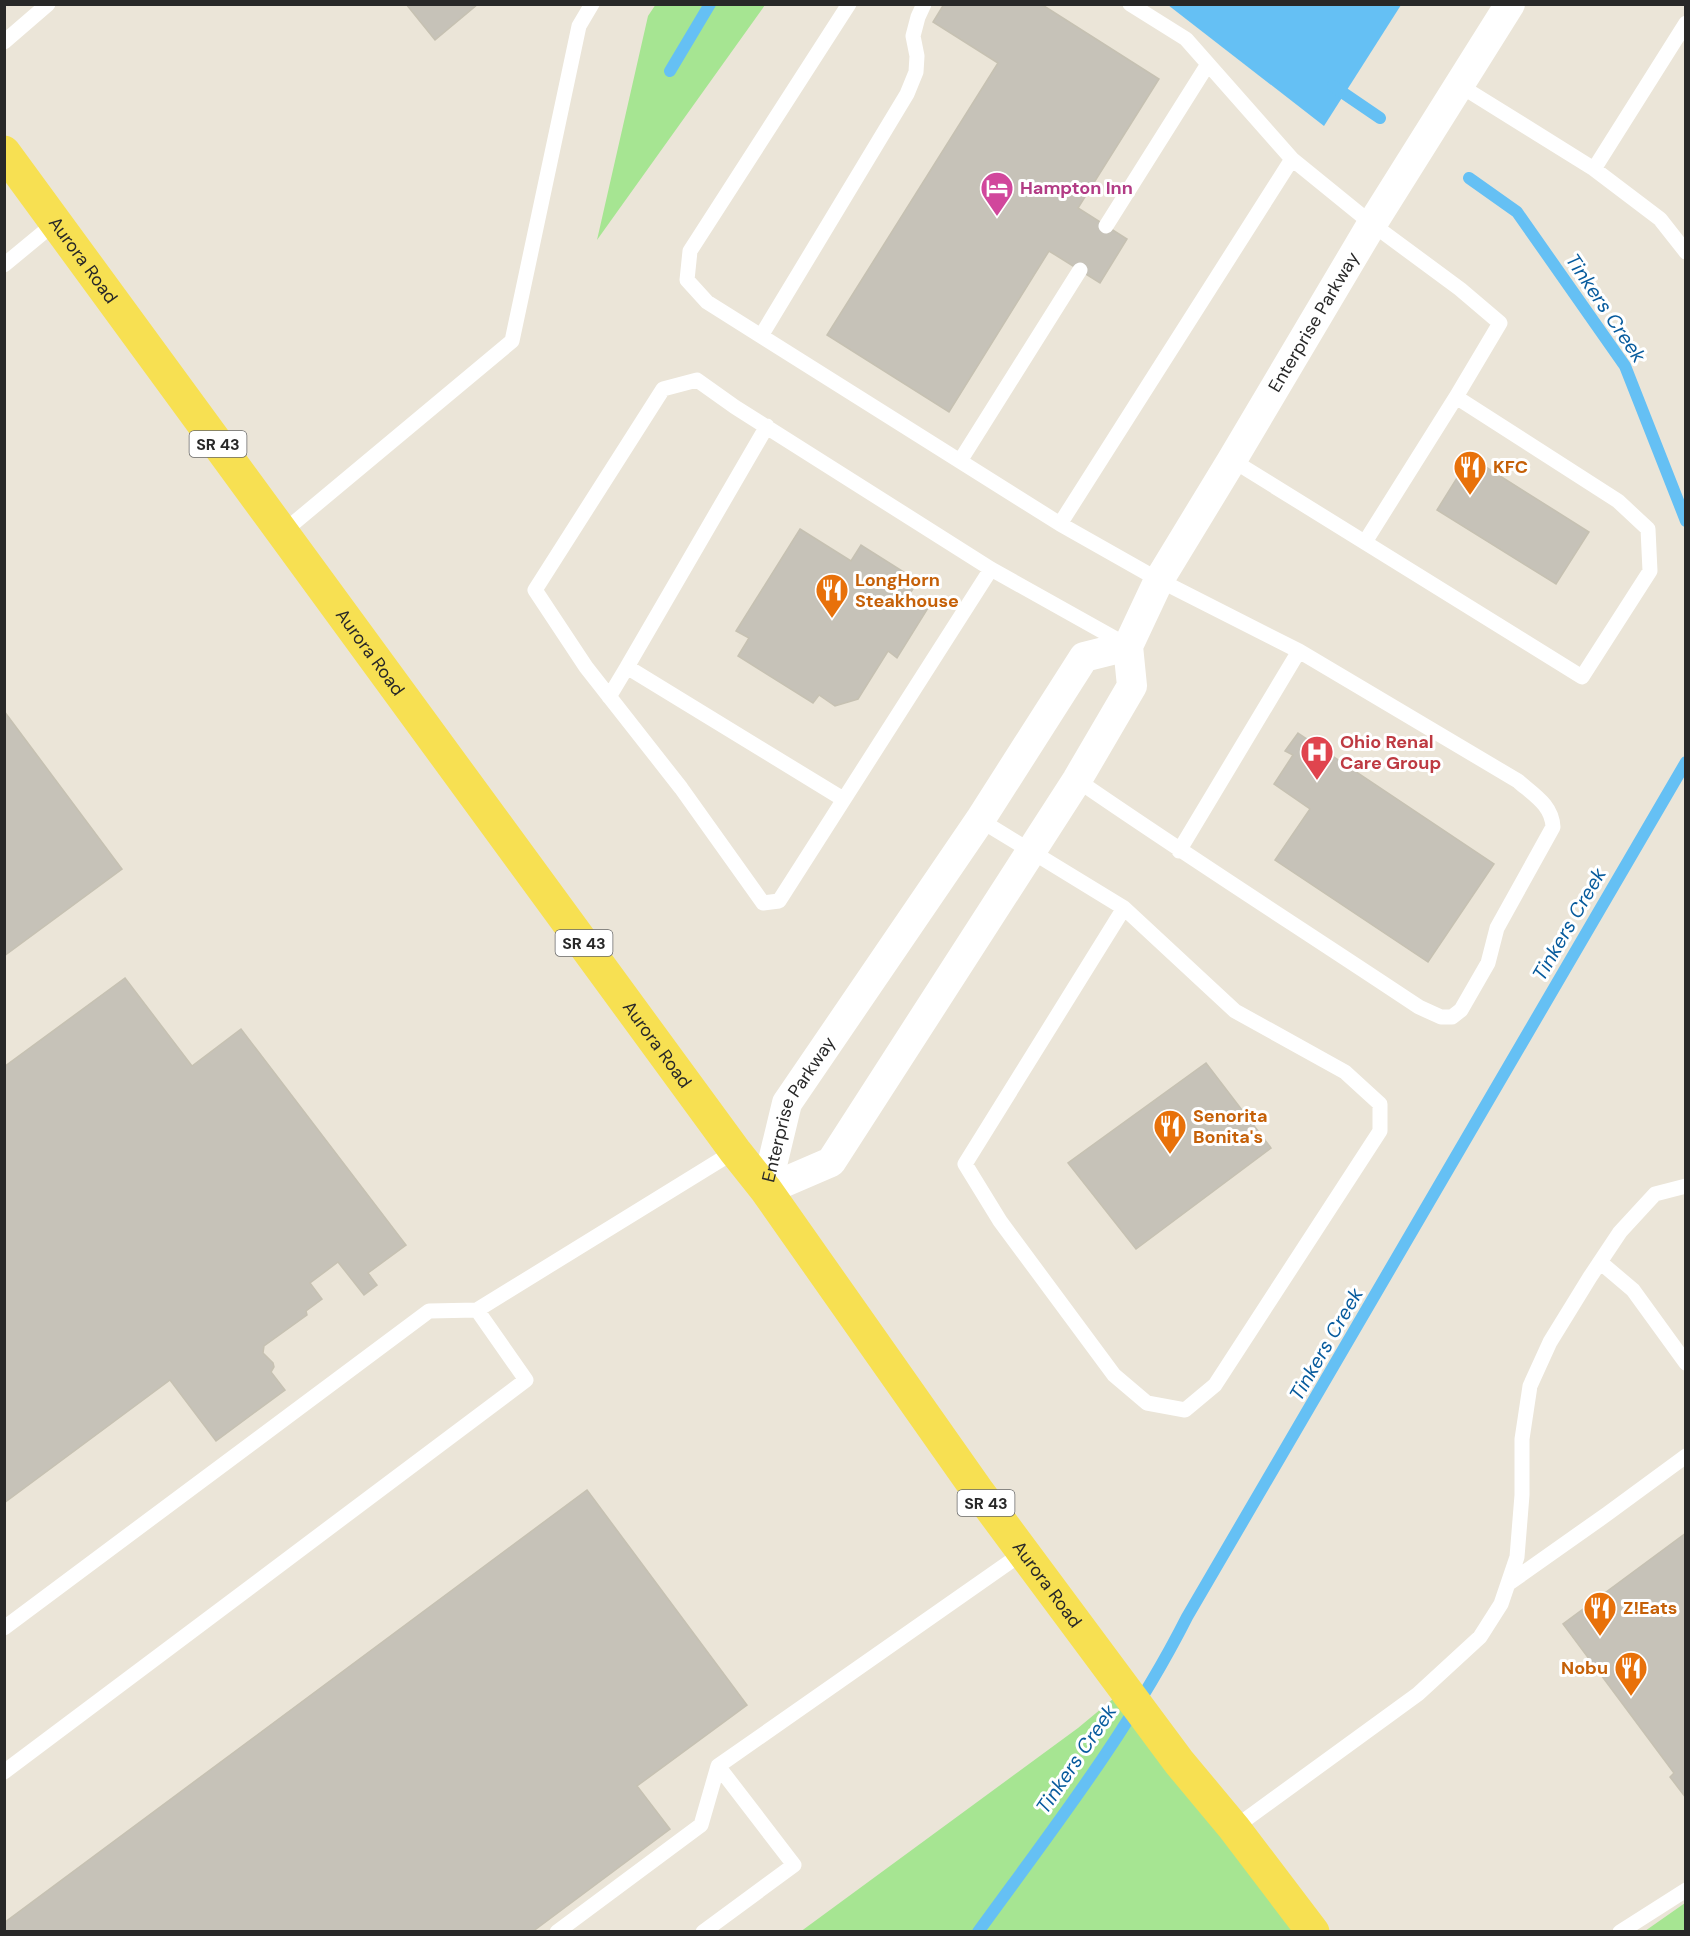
<svg xmlns="http://www.w3.org/2000/svg" width="1690" height="1936" viewBox="0 0 1690 1936" font-family="'DM Sans',sans-serif">
<rect width="100%" height="100%" fill="#ebe5d8"/>
<path fill="#a6e592" d="M 656,4 L 765,5 L 597,240 L 648,16 Z
M 1125,1689 L 1313,1932 L 800,1932 L 1078,1728 Z
M 1685,1903 L 1685,1931 L 1645,1931 Z"/>
<path fill="#65c0f4" d="M 1168,5 L 1401,5 L 1324,126 Z"/>
<g fill="none" stroke-linecap="round" stroke-linejoin="round">
<path stroke="#65c0f4" stroke-width="12" d="M 670,71 L 710,4
M 1333,86 L 1380,118
M 1469,178 L 1517,212 L 1625,366 L 1686,521
M 978,1932 C 1052,1830 1130,1730 1187,1617 L 1686,762"/>
</g>
<path fill="#c6c2b8" stroke="#c6c1b2" stroke-width="1.5" d="M 406,4 L 478,4 L 435,40 Z
M 944,4 L 1041,4 L 1159,79 L 1078,208 L 1127,239 L 1100,283 L 1049,251 L 949,412 L 827,335 L 998,63 L 933,22 Z
M 1470,457 L 1589,532 L 1556,584 L 1437,510 Z
M 800,529 L 851,561 L 861,545 L 918,581 L 909,595 L 928,608 L 897,658 L 888,651 L 858,699 L 835,706 L 819,695 L 813,703 L 738,656 L 749,638 L 736,631 Z
M 4,711 L 122,869 L 4,956 Z
M 1298,733 L 1494,864 L 1428,962 L 1275,860 L 1310,809 L 1274,784 L 1293,755 L 1285,751 Z
M 125,978 L 192,1066 L 241,1029 L 406,1245 L 368,1273 L 377,1285 L 364,1295 L 338,1262 L 310,1283 L 322,1299 L 306,1311 L 307,1315 L 264,1346 L 263,1353 L 273,1363 L 274,1367 L 271,1372 L 285,1390 L 216,1441 L 170,1380 L 4,1503 L 4,1067 Z
M 1206,1063 L 1271,1148 L 1136,1249 L 1068,1163 Z
M 587,1490 L 747,1705 L 637,1786 L 670,1829 L 532,1932 L 4,1932 L 4,1923 Z
M 1686,1533 L 1686,1798 L 1670,1777 L 1674,1773 L 1563,1624 Z"/>
<g fill="none" stroke-linecap="round" stroke-linejoin="round">
<path stroke="#fff" stroke-width="15" d="M 849,4 L 690,251 L 687,280 L 707,302 L 1060,524 L 1159,580 L 1299,651 L 1518,781 C 1534,795 1552,805 1553,827 L 1497,928 L 1488,963 L 1461,1010 L 1452,1017 L 1441,1017 L 1419,1007 C 1305,931 1190,858 1077,780
M 1130,4 L 1186,39 L 1292,159 L 1372,224 L 1460,289 L 1500,323 L 1456,397 L 1618,501 L 1648,529 L 1650,571 L 1582,677 L 1232,460
M 4,42 L 48,4
M 1459,85 L 1594,169 L 1686,23
M 1594,169 L 1660,219 L 1686,252
M 1106,226 L 1208,64
M 4,265 L 56,222
M 761,336 L 907,94 L 916,72 L 917,56 L 913,36 L 918,17 L 924,4
M 767,426 L 627,667 L 843,799
M 960,461 L 1080,270
M 1060,524 L 1292,159
M 283,532 L 512,341 L 579,26 L 592,4
M 1365,542 L 1456,397
M 991,569 L 779,901 L 763,903 L 681,788 L 586,667 L 535,590 L 663,389 L 697,380 L 735,407 L 991,569 L 1125,644
M 609,697 L 627,667
M 980,820 L 1124,908 L 1235,1011 L 1345,1072 L 1380,1104 L 1380,1131 L 1215,1385 L 1185,1410 L 1147,1403 L 1114,1375 L 1000,1221 L 965,1164 L 1124,908
M 1179,851 L 1299,651
M 1600,1262 L 1633,1290 L 1686,1363
M 1508,1584 L 1607,1514 L 1686,1456
M 4,1628 L 429,1311 L 477,1310 L 735,1151
M 4,1772 L 526,1380 L 477,1310
M 1234,1828 L 1418,1694 L 1480,1637 L 1501,1604 L 1517,1557 L 1522,1495 L 1522,1439 L 1530,1386 L 1550,1342 L 1590,1277 L 1620,1232 L 1655,1194 L 1686,1186
M 557,1932 L 701,1825 L 718,1766 L 1024,1552
M 703,1932 L 794,1865 L 718,1766
M 1620,1932 L 1686,1890"/>
<g stroke="#fff" stroke-width="30">
<path id="s1" d="M 766,1190 L 831,1162 L 1077,780 L 1132,686 L 1128,646 L 1159,580 L 1232,460 L 1372,224 L 1510,4"/>
<path id="s2" d="M 766,1190 L 787,1103 L 980,820 L 1084,657 L 1128,646"/>
</g>
<path stroke="#f7e052" stroke-width="33" id="s3" d="M 4,152 L 735,1151 L 766,1190 L 977,1490 L 1179,1762 L 1234,1828 L 1313,1932"/>
</g>
<defs>
<symbol id="hotel-pin" viewBox="-11 -11 22 30"><path d="M0 17L-7.5 6A9.5 9.5 0 1 1 7.5 6Z" fill="#d1479c" stroke="#fff"/><path d="M-6-4.5h1.5V1H6V5H4.5V3h-9V5H-6ZM-4 0a1.8 1.8 0 1 1 3.6 0ZM.5 0V-2.5h3Q6-2.5 6 0Z" fill="#fff"/></symbol>
<symbol id="restaurant-pin" viewBox="-11 -11 22 30"><path d="M0 17L-7.5 6A9.5 9.5 0 1 1 7.5 6Z" fill="#e8710a" stroke="#fff"/><path d="M-5-6h1v4h1v-4h1v4h1v-4h1v5L-1.5 .5V6h-2V.5L-5-1ZM5-6V6H3V1.5H1.5Q1.5-4 5-6Z" fill="#fff"/></symbol>
<symbol id="hospital-pin" viewBox="-11 -11 22 30"><path d="M0 17L-7.5 6A9.5 9.5 0 1 1 7.5 6Z" fill="#e0444e" stroke="#fff"/><path d="M-5-5h3v3.5h4V-5h3V5h-3V1.5h-4V5h-3Z" fill="#fff"/></symbol>
</defs>
<g fill-rule="evenodd">
<use href="#hotel-pin" x="978" y="169" width="38" height="52"/>
<use href="#restaurant-pin" x="1451" y="448" width="38" height="52"/>
<use href="#restaurant-pin" x="813" y="571" width="38" height="52"/>
<use href="#hospital-pin" x="1298" y="733" width="38" height="52"/>
<use href="#restaurant-pin" x="1151" y="1107" width="38" height="52"/>
<use href="#restaurant-pin" x="1581" y="1589" width="38" height="52"/>
<use href="#restaurant-pin" x="1612" y="1649" width="38" height="52"/>
</g>
<g text-anchor="middle" stroke-width="6" stroke-linejoin="round" paint-order="stroke">
<g fill="#fff" stroke="#686868" stroke-width="1.5">
<rect x="189.5" y="431" width="57" height="26" rx="4.5"/>
<rect x="555.5" y="930" width="57" height="26" rx="4.5"/>
<rect x="957.5" y="1490" width="57" height="26" rx="4.5"/>
</g>
<g font-size="16" font-weight="bold" fill="#282828">
<text x="218" y="450">SR 43</text>
<text x="584" y="949">SR 43</text>
<text x="986" y="1509">SR 43</text>
</g>
<g font-size="18" font-weight="bold" fill="#b23c85" stroke="#fff" text-anchor="start">
<text x="1020" y="194">Hampton Inn</text>
</g>
<g font-size="18" fill="#282828" stroke="#fff">
<text dy="6" stroke="none"><textPath href="#s3" startOffset="134">Aurora Road</textPath></text>
<text dy="6" stroke="none"><textPath href="#s1" startOffset="1048">Enterprise Parkway</textPath></text>
<text dy="6" stroke="none"><textPath href="#s3" startOffset="620">Aurora Road</textPath></text>
<text dy="6" stroke="none"><textPath href="#s3" startOffset="1106">Aurora Road</textPath></text>
<text dy="6" stroke="none"><textPath href="#s2" startOffset="88">Enterprise Parkway</textPath></text>
<text dy="6" stroke="none"><textPath href="#s3" startOffset="1772">Aurora Road</textPath></text>
</g>
<g font-size="18" font-weight="bold" fill="#c56008" stroke="#fff" text-anchor="start">
<text x="1493" y="473">KFC</text>
<text x="855" y="586">LongHorn<tspan x="855" dy="21">Steakhouse</tspan></text>
<text x="1193" y="1122">Senorita<tspan x="1193" dy="21">Bonita's</tspan></text>
<text x="1623" y="1614">Z!Eats</text>
<text x="1608" y="1674" text-anchor="end">Nobu</text>
</g>
<g font-size="18" font-weight="bold" fill="#be3a42" stroke="#fff" text-anchor="start">
<text x="1340" y="748">Ohio Renal<tspan x="1340" dy="21">Care Group</tspan></text>
</g>
<g font-size="20" font-style="italic" fill="#075b9d" stroke="#fff">
<text transform="translate(1606 308) rotate(56)" y="7">Tinkers Creek</text>
<text transform="translate(1569 924) rotate(-60)" y="7">Tinkers Creek</text>
<text transform="translate(1326 1344) rotate(-60)" y="7">Tinkers Creek</text>
<text transform="translate(1076 1759) rotate(-56)" y="7">Tinkers Creek</text>
</g>
</g>
<rect width="1690" height="1936" fill="none" stroke="#282828" stroke-width="12"/>
</svg>
